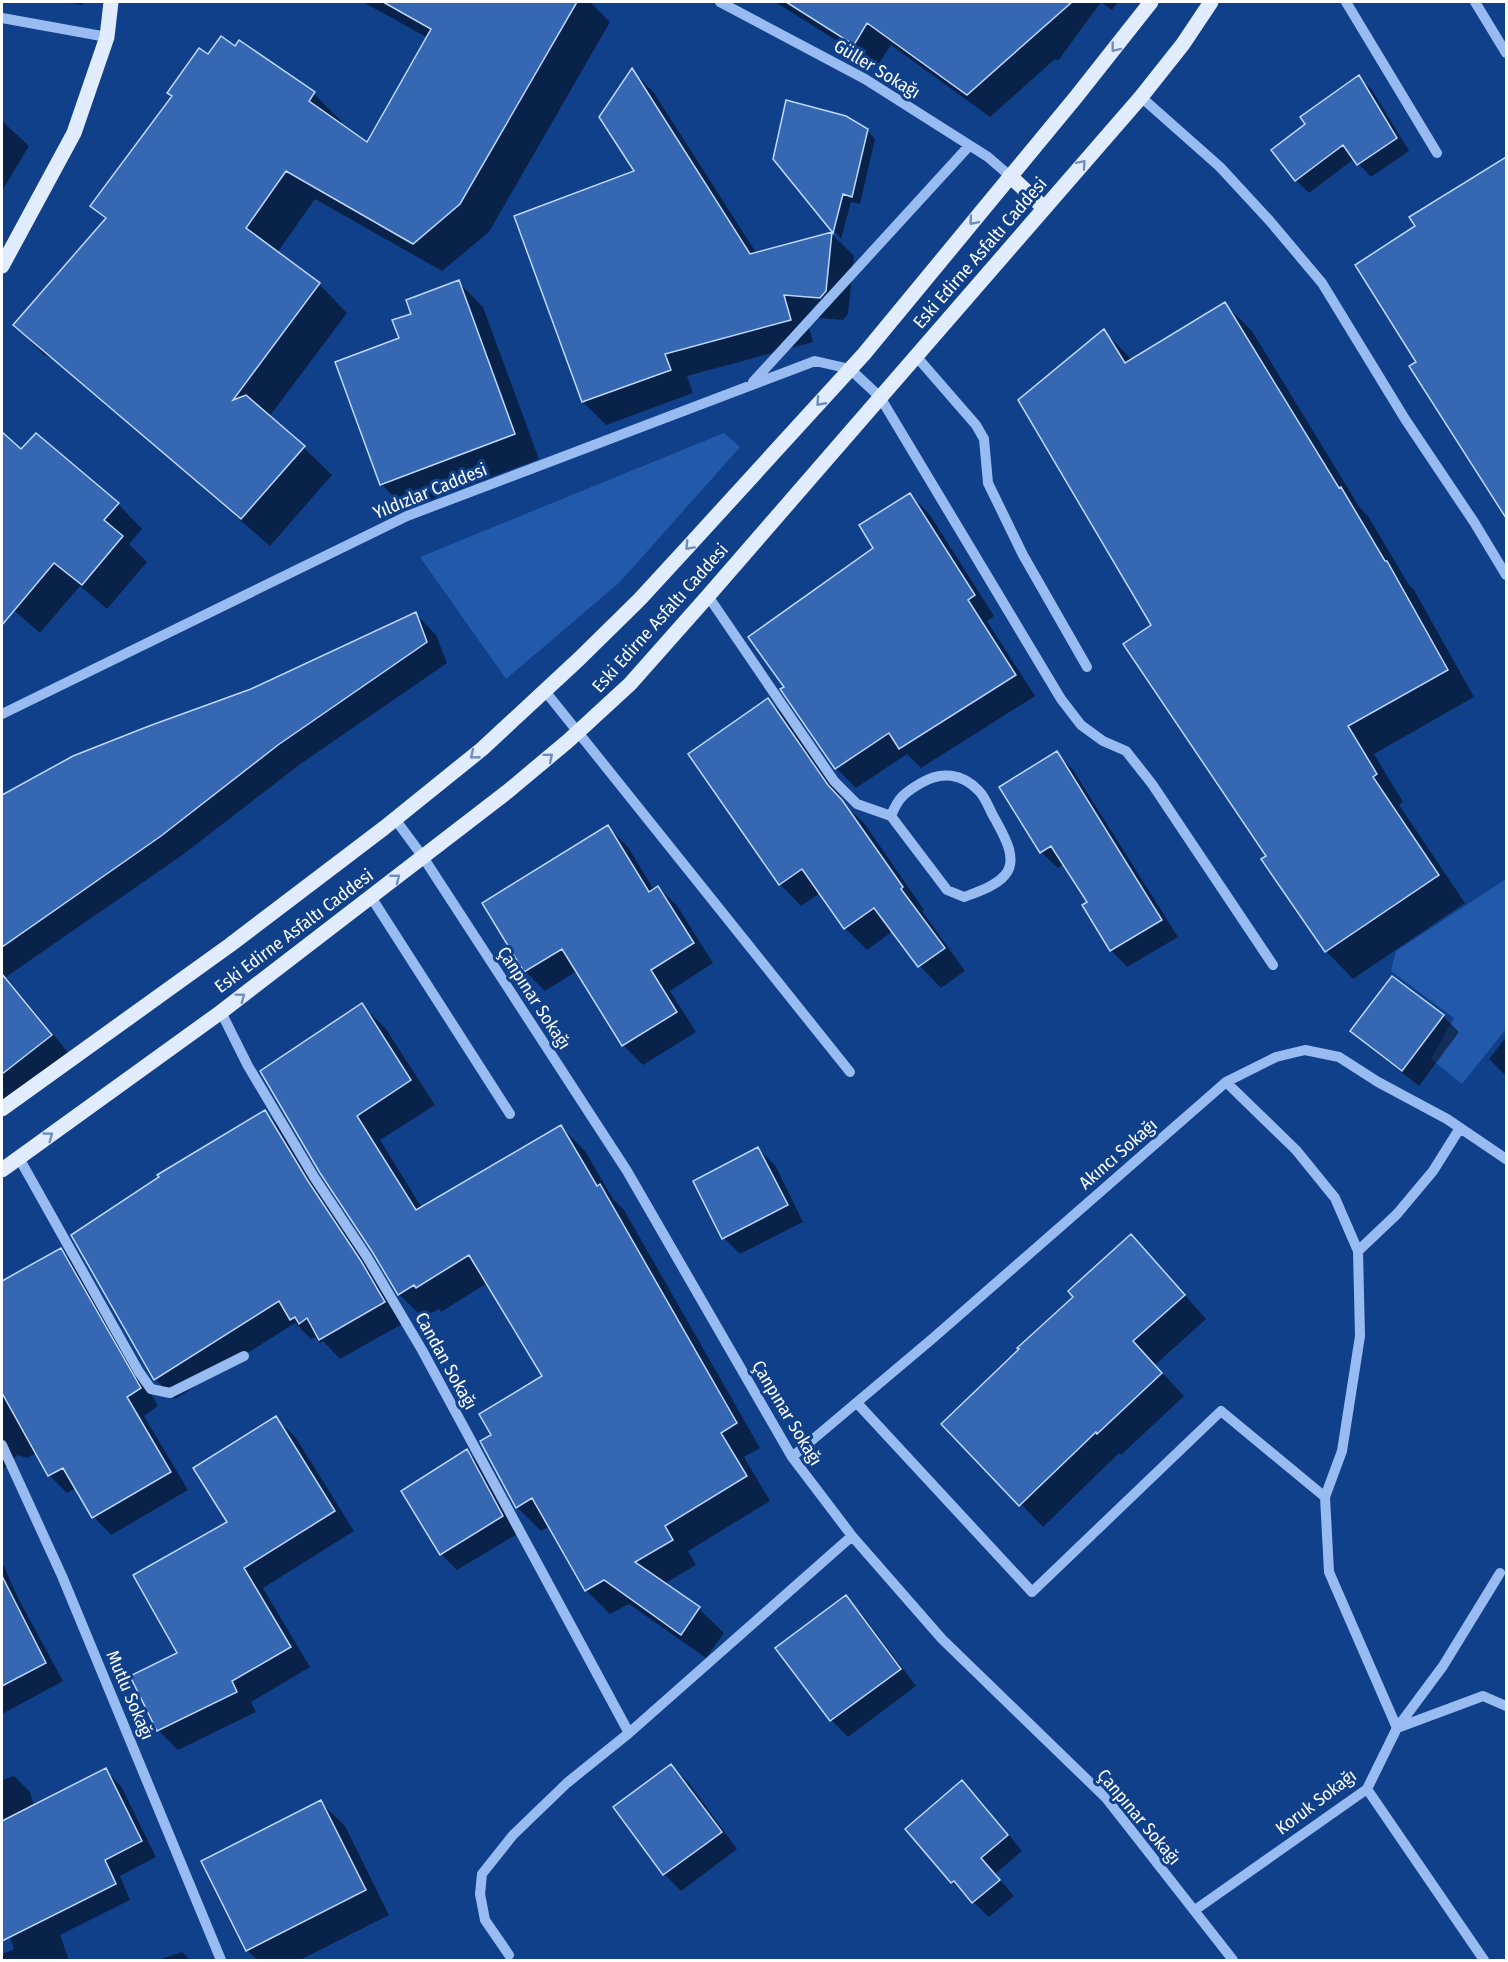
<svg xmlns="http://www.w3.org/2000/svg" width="1508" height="1962" viewBox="0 0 1508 1962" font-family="'Fira Sans Condensed',sans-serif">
<rect width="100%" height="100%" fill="#11408b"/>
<path fill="#2359aa" d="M 724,433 L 740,447 L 620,582 L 506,679 L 420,557 Z
M 1506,879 L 1506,1029 L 1462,1084 L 1431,1059 L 1454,1018 L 1391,971 L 1396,951 Z"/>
<path fill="#0007" d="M 65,2 L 83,2 L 82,5 Z
M 363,2 L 590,2 L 610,22 L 489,232 L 442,271 L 315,199 L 277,253 L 319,284 L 347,313 L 269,417 L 303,447 L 332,475 L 270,546 L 59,363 L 43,354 L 15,325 L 106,220 L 92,206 L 209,56 L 314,94 L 342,122 L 340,125 L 368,144 L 428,38 Z
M 775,2 L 1118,2 L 1112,10 L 1101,2 L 1058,61 L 1055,59 L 990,117 L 891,45 L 877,66 Z
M 632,70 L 654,93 L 757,254 L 831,233 L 854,256 L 848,314 L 843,320 L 806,317 L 813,342 L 687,376 L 693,393 L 606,425 L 583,402 L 636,172 Z
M 1359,77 L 1372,90 L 1409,151 L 1371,177 L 1354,159 L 1309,193 L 1296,180 L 1307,124 Z
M 2,121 L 29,146 L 2,191 Z
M 867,130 L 875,139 L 860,204 L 851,202 L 841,239 L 774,159 Z
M 1499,163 L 1506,170 L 1506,515 L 1412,366 L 1418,362 L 1417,227 Z
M 458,282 L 483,307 L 539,459 L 406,509 L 381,484 L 401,339 L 413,314 Z
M 1225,304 L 1252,331 L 1360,508 L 1368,516 L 1409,585 L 1414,590 L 1474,697 L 1374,754 L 1403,802 L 1399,805 L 1465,903 L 1353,979 L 1326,951 L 1268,856 L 1153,625 L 1104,331 L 1132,360 Z
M 4,436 L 22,451 L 118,504 L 142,529 L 129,544 L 147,562 L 107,609 L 80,586 L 40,633 L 2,600 L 2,438 Z
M 910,494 L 930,515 L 994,616 L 987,621 L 1035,696 L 921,768 L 907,754 L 856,788 L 836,768 L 875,549 Z
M 416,614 L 436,635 L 447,663 L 299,765 L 181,856 L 6,977 L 71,1056 L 2,1108 L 2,797 L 73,758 L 252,690 Z
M 768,700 L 790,721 L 849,809 L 864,823 L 924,910 L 922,911 L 965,971 L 941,988 L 920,966 L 893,931 L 867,950 L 845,928 L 820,893 L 801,906 L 780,884 Z
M 1056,753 L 1073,770 L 1178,937 L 1127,967 L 1111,950 L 1089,903 L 1064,864 L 1058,868 L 1041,852 Z
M 608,827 L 628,847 L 654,890 L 658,887 L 678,907 L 713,963 L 670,991 L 696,1032 L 643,1065 L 623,1045 L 577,971 L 545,991 L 525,971 Z
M 362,1005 L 386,1029 L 435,1105 L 380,1140 L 422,1208 L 561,1127 L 585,1151 L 613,1199 L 624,1210 L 760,1448 L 744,1457 L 770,1501 L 688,1551 L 696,1565 L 664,1584 L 699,1609 L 724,1633 L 706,1658 L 629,1604 L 610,1614 L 586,1590 L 550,1526 L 541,1531 L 517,1507 L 493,1435 L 544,1377 L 487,1283 L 441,1312 L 439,1309 L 423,1318 L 399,1294 L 322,1172 Z
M 1443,1016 L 1459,1032 L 1419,1086 L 1369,1047 L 1352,1031 Z
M 1506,1037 L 1506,1076 L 1489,1059 Z
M 265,1112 L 285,1132 L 404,1323 L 340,1359 L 323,1341 L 320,1343 L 315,1337 L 311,1339 L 295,1323 L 175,1399 L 155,1379 Z
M 758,1149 L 775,1165 L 803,1222 L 740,1254 L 724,1238 Z
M 61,1250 L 79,1268 L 158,1406 L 144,1416 L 188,1490 L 111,1535 L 94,1517 L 76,1488 L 67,1493 L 49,1475 L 37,1453 L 27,1458 L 18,1455 L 13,1459 L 12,1464 L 2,1469 L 2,1283 Z
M 1153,1259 L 1206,1319 L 1155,1365 L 1184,1396 L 1121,1455 L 1119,1453 L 1043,1527 L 1021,1504 L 1075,1297 Z
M 276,1418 L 296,1438 L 354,1531 L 263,1588 L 310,1667 L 251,1702 L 256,1712 L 178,1750 L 158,1730 L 179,1653 L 229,1522 Z
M 467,1451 L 484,1468 L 519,1533 L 457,1570 L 441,1554 Z
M 2,1562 L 17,1596 L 63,1681 L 2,1714 Z
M 846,1597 L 862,1614 L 916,1686 L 848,1737 L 831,1720 L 777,1648 Z
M 671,1766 L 688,1782 L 737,1849 L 681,1891 L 664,1874 L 615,1807 Z
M 105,1770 L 121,1786 L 156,1857 L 120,1876 L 130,1900 L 60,1935 L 69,1960 L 2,1960 L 2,1954 L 14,1949 L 2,1916 L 2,1780 L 14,1776 L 30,1792 L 34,1806 Z
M 962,1782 L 978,1797 L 1022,1851 L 995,1874 L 1014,1896 L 989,1917 L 952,1882 Z
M 320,1802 L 345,1826 L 389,1915 L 300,1960 L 257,1960 L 247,1950 Z
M 182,1952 L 190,1960 L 158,1960 Z"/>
<path fill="#3567b2" stroke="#bed8fd" stroke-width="1.5" d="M 383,2 L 577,2 L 460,204 L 413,244 L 286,171 L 246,228 L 320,283 L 233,400 L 246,395 L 305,446 L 241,519 L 13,325 L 106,218 L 90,206 L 172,96 L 167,93 L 199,48 L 208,54 L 221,36 L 235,46 L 239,40 L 315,92 L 309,101 L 367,142 L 431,29 Z
M 786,2 L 1072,2 L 967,95 L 867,23 L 854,45 Z
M 632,68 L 750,254 L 832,232 L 826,291 L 820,298 L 784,295 L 791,320 L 665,354 L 671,370 L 582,402 L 514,216 L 634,171 L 599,117 Z
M 1359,75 L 1397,138 L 1357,165 L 1343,145 L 1295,181 L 1271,150 L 1305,124 L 1300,117 Z
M 786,100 L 846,116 L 868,129 L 852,197 L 843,194 L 833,233 L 773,159 Z
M 1506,157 L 1506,518 L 1409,366 L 1416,362 L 1355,265 L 1415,226 L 1409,217 Z
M 459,280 L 515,434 L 380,485 L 335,362 L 399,338 L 392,320 L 411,314 L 406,300 Z
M 1225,302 L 1339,488 L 1341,487 L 1385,561 L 1387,561 L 1448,670 L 1348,726 L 1377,774 L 1373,777 L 1439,875 L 1325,952 L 1261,859 L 1266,856 L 1123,644 L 1151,625 L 1018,400 L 1104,329 L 1125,363 Z
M 2,432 L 21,449 L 36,433 L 119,503 L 104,520 L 123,536 L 82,585 L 54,563 L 2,625 Z
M 910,493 L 975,595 L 968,600 L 1016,675 L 899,749 L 889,733 L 835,769 L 780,689 L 784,687 L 748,637 L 873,548 L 859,525 Z
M 416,612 L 427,642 L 278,745 L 161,836 L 2,947 L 2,795 L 73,756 L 149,726 L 251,689 Z
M 768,698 L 828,785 L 842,800 L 903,887 L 901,889 L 945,948 L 918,967 L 874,908 L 844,929 L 802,869 L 779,885 L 688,754 Z
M 1057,751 L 1162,920 L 1110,951 L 1082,905 L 1087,902 L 1051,846 L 1040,853 L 999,787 Z
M 608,825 L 649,892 L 658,886 L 694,943 L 651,970 L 677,1012 L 622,1046 L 562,949 L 524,972 L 482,903 Z
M 2,974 L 52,1035 L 2,1074 Z
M 1392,976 L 1444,1015 L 1402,1071 L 1350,1031 Z
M 362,1003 L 411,1080 L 357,1116 L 416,1210 L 561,1125 L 597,1186 L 600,1184 L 737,1423 L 721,1433 L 747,1476 L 665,1526 L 673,1540 L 635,1562 L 700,1607 L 681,1635 L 604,1580 L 585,1591 L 532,1498 L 516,1508 L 480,1441 L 491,1435 L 479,1414 L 542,1376 L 469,1255 L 416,1288 L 414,1285 L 398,1295 L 373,1253 L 320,1173 L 260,1071 Z
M 265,1110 L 308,1181 L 361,1261 L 385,1302 L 319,1340 L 307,1318 L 299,1324 L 295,1317 L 290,1320 L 279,1301 L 154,1380 L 71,1235 L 159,1177 L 157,1175 Z
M 758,1147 L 788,1205 L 722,1239 L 693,1181 Z
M 1131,1234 L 1185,1295 L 1133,1341 L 1162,1373 L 1097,1434 L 1096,1432 L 1019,1506 L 941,1424 L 1019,1349 L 1017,1348 L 1073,1297 L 1068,1291 Z
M 61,1248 L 141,1388 L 127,1397 L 171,1472 L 92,1518 L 63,1468 L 48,1476 L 2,1393 L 2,1281 Z
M 276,1416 L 335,1511 L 244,1568 L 291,1647 L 232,1681 L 237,1692 L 157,1731 L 130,1676 L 177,1653 L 133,1575 L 227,1522 L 193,1468 Z
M 467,1449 L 503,1516 L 440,1555 L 401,1491 Z
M 2,1576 L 46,1663 L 2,1686 Z
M 846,1595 L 901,1669 L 830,1721 L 775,1648 Z
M 671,1764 L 722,1832 L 663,1875 L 613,1807 Z
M 106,1768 L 142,1841 L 105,1860 L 116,1884 L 2,1941 L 2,1821 Z
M 962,1780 L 1008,1835 L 981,1858 L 1000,1880 L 972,1903 L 954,1881 L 951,1883 L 905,1829 Z
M 321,1800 L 366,1890 L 246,1951 L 201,1861 Z"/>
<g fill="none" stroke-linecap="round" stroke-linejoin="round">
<path stroke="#98bcf1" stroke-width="10" d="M 720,2 L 865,79 L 988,157 L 1010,176
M 1346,2 L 1437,153
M 1475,2 L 1506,53
M 2,18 L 107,37
M 1141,97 L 1220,167 L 1269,220 L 1322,283 L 1405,419 L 1474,522 L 1506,575
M 916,356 L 976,425 L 984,439 L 988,483 L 1023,555 L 1087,667
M 753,382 L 969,146
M 708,596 L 834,781 L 857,804 L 891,816 L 947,890 L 964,897 C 977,892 996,886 1005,875 C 1019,859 1003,834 995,819 C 990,811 986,798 979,791 C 962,773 941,771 921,783 C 904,793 898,798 891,816
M 545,691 L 850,1072
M 2,714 L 407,516 L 815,361 L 850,369 L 880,397 L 1061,699 L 1081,725 L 1103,741 L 1126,751 L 1152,784 L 1273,965
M 395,819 L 423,857 L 627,1171 L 792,1457 L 852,1536 L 942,1639 L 1106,1798 L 1233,1960
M 371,897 L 510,1114
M 221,1012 L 248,1066 L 314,1177 L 367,1257 L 422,1350 L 629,1733
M 1226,1082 L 1296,1150 L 1335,1198 L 1358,1251 L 1360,1336 L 1342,1451 L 1325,1497 L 1329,1572 L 1397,1728
M 19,1158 L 139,1372 L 151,1389 L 170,1393 L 244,1356
M 1358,1251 L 1397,1214 L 1433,1171 L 1460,1128
M 857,1403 L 1032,1592 L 1221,1411 L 1325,1497
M 2,1445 L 62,1576 L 221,1960
M 792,1457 L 932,1339 L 1226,1082 L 1276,1057 L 1305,1050 L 1339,1057 L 1378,1082 L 1447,1119 L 1506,1159
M 1397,1728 L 1483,1696 L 1506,1706
M 1367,1789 L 1484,1960
M 1195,1910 L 1367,1789 L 1397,1728 L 1443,1666 L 1500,1573
M 509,1955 L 485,1920 L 480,1894 L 482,1874 L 513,1835 L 567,1783 L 629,1733 L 852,1536"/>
<path stroke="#e2ecff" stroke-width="15" d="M 1010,176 L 1044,208
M 2,266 L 74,133 L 107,37 L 111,2
M 2,1109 L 230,945 L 384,828 L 482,749 L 579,659 L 640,599 L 686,549 L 864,354 L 1076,97 L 1151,2
M 2,1170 L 221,1012 L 507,792 L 568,741 L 630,684 L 708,596 L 1141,97 L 1183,44 L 1211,2"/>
</g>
<defs><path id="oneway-chevron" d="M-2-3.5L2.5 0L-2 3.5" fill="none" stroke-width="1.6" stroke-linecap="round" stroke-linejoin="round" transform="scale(1.5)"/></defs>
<g stroke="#6f8dbf">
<use href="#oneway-chevron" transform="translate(1115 48) rotate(128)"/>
<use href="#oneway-chevron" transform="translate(1082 164) rotate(-49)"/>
<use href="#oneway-chevron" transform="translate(973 221) rotate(130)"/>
<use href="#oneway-chevron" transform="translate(820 402) rotate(132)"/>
<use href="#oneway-chevron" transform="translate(689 546) rotate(133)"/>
<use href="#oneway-chevron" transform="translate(474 755) rotate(141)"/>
<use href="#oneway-chevron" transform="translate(549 757) rotate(-40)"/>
<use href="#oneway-chevron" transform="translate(396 878) rotate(-38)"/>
<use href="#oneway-chevron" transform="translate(241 997) rotate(-37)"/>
<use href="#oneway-chevron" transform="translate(49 1136) rotate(-36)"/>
</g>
<g text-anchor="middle" stroke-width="6" stroke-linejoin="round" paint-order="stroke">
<g font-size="18" fill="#fff" stroke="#11408b">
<text transform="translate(877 69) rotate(31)" y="6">Güller Sokağı</text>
<text transform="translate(980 253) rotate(-49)" y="6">Eski Edirne Asfaltı Caddesi</text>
<text transform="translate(430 491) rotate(-22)" y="6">Yıldızlar Caddesi</text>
<text transform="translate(660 618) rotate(-48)" y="6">Eski Edirne Asfaltı Caddesi</text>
<text transform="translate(294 931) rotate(-37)" y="6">Eski Edirne Asfaltı Caddesi</text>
<text transform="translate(534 998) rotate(57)" y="6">Çanpınar Sokağı</text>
<text transform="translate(1118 1154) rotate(-41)" y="6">Akıncı Sokağı</text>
<text transform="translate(446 1361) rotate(61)" y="6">Candan Sokağı</text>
<text transform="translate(787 1413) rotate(59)" y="6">Çanpınar Sokağı</text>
<text transform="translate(130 1695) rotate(67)" y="6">Mutlu Sokağı</text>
<text transform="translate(1316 1802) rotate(-37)" y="6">Koruk Sokağı</text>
<text transform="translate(1139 1817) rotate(50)" y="6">Çanpınar Sokağı</text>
</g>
</g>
<rect width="1508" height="1962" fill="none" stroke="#ffffff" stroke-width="6"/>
</svg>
